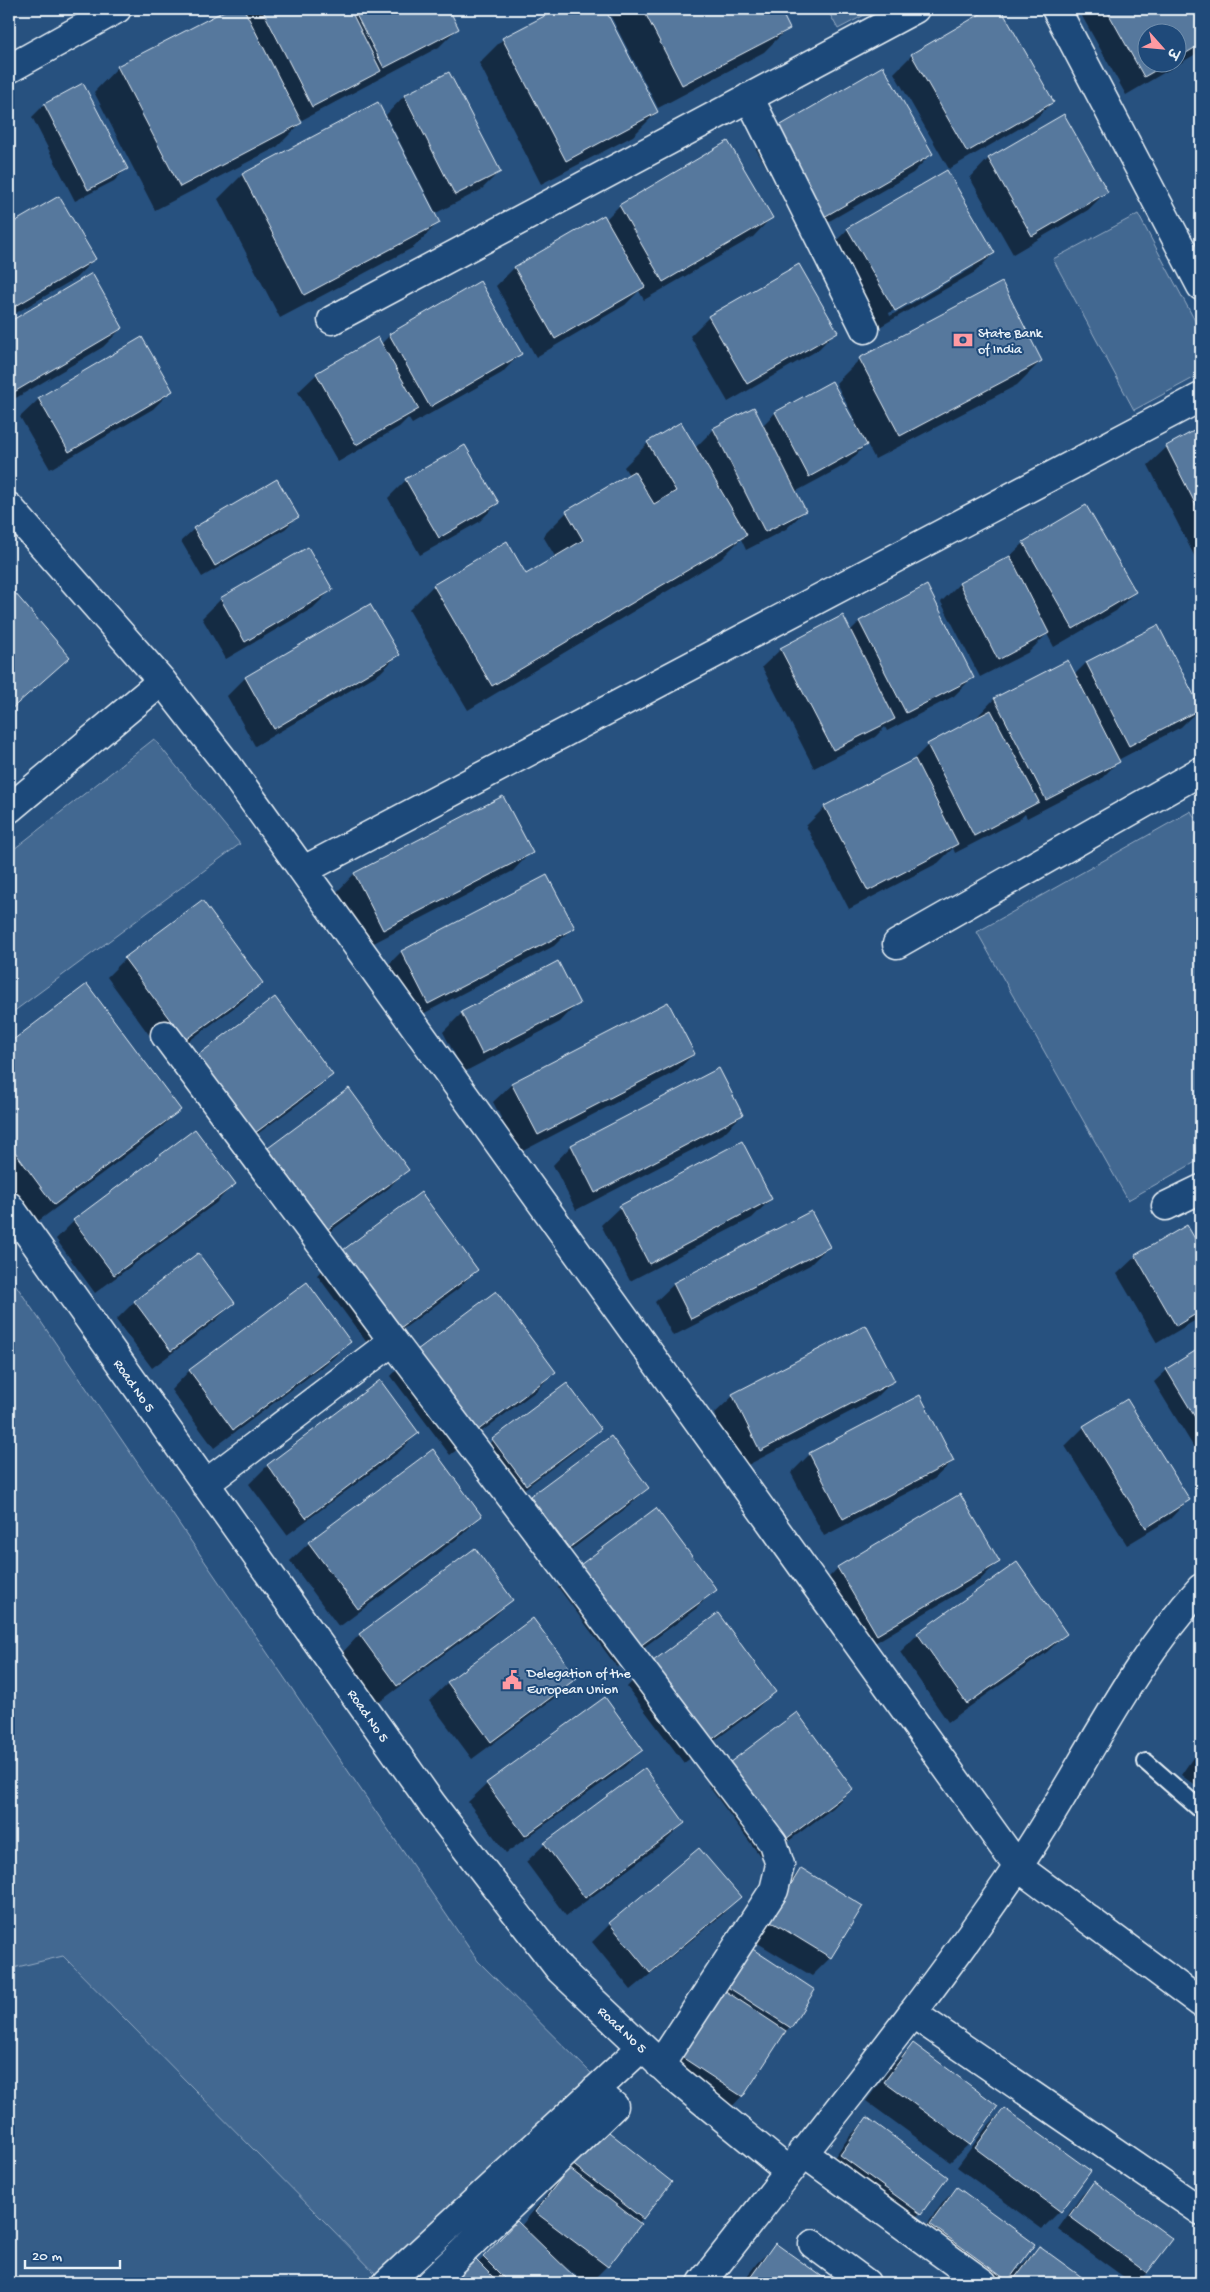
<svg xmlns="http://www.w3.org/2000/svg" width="1210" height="2292" viewBox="0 0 1210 2292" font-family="'Gochi Hand','Playpen Sans Deva',sans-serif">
<rect width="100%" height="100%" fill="#27517f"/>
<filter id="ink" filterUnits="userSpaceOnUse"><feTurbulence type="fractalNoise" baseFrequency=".02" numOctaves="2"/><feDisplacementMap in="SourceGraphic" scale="10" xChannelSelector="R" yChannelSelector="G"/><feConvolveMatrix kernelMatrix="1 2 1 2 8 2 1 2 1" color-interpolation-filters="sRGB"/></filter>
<g filter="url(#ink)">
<path fill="#355d88" d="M 62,1956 L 385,2283 L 9,2283 L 9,1969 Z"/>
<path fill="#436891" stroke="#96acc4" d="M 827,9 L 876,9 L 838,29 Z
M 1138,214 L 1201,332 L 1201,374 L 1134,410 L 1053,259 Z
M 154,739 L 240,844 L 9,1015 L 9,853 Z
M 1191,811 L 1201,830 L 1201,1159 L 1128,1200 L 977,932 Z
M 9,1275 L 478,1961 L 603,2085 L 385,2283 L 63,1956 L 9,1969 Z"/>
<path fill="#0007" fill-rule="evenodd" d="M 9,9 L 24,9 L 12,16 Z
M 230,9 L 242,9 L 245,13 L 249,9 L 448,9 L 458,28 L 439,47 L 300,121 L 301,123 L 277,147 L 155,210 L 94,92 L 118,67 Z
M 561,9 L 603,9 L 657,112 L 633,136 L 541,184 L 479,63 L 503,39 Z
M 607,9 L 778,9 L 788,28 L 764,52 L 658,108 Z
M 992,9 L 1000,9 L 1053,102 L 1034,120 L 949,169 L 894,73 L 912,55 Z
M 1078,9 L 1201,9 L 1201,51 L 1126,95 ZM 1148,32 L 1178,32 L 1178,62 L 1148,62 Z
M 448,73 L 499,172 L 481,190 L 436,213 L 386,115 L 404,96 Z
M 82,85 L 126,169 L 114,181 L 75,201 L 32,117 L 44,105 Z
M 377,104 L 438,223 L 414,247 L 280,318 L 218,199 L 242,175 Z
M 1063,116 L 1106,192 L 1088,210 L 1013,254 L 970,178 L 988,159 Z
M 775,130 L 931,154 L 913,173 L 805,235 L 756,149 Z
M 728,143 L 771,218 L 753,237 L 644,300 L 639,291 L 625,305 L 536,357 L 496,286 L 514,268 L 603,216 L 605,220 L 619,206 Z
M 59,198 L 94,259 L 76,278 L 9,317 L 9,227 Z
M 848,229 L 994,253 L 975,272 L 876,329 L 829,248 ZM 974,264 L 974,267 L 890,316 L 889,313 Z
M 798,266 L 836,331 L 818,350 L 728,402 L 690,336 L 709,317 Z
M 91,275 L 122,328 L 103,347 L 9,402 L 9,324 Z
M 390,335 L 520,354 L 502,373 L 412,424 L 408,418 L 399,427 L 338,462 L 298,392 L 317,374 L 378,339 L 381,344 Z
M 860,359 L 1041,361 L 1017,385 L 875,459 L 867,444 L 847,464 L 795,492 L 805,511 L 786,529 L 746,550 L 741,539 L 721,559 L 468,710 L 409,610 L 433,586 L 506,543 L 526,575 L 556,558 L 543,536 L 567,512 L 629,475 L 624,467 L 648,443 L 695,448 L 714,429 L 762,426 L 775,413 L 832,383 L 854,423 L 856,422 L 836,383 Z
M 171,391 L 153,409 L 50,469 L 20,417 L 39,399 Z
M 1201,429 L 1201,569 L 1148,465 L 1167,447 Z
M 406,480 L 498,503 L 479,522 L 420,555 L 388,498 Z
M 297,517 L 285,529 L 202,577 L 181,541 L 194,529 Z
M 1024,543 L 1135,592 L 1116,611 L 1054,647 L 1047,634 L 1029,652 L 980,677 L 941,602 L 959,584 L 1008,558 Z
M 926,587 L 972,678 L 954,696 L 887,731 L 885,727 L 875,737 L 814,768 L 762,667 L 781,649 L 849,632 L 859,622 Z
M 9,588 L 68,657 L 9,712 Z
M 331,590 L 313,608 L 226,659 L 202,618 L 221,599 Z
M 370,605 L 398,655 L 380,673 L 255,746 L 227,696 L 245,678 Z
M 1067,661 L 1074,675 L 1086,663 L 1199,709 L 1181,727 L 1118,760 L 1119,761 L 1100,780 L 1027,818 L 1025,814 L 1019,820 L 955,853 L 953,848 L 938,863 L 849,909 L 806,826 L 825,807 L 910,763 L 928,745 L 977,719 L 976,718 L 994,699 Z
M 503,797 L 531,852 L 513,871 L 364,948 L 336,893 L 354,874 Z
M 573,927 L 554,946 L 409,1021 L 383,970 L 401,952 Z
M 125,959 L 261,982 L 243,1001 L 166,1058 L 107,977 Z
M 87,986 L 179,1110 L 155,1134 L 29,1228 L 9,1201 L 9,1044 Z
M 275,998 L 332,1074 L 313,1093 L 236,1150 L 180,1074 L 198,1056 Z
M 578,1003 L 560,1022 L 464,1072 L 443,1032 L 462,1013 Z
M 694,1054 L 675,1072 L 519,1153 L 493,1102 L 512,1084 Z
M 718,1070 L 742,1115 L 723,1134 L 576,1210 L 553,1165 L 571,1146 Z
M 269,1149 L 407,1169 L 389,1188 L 309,1247 L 251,1167 Z
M 234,1184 L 216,1203 L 95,1293 L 56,1239 L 74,1221 Z
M 771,1199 L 752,1218 L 630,1281 L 601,1225 L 620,1207 Z
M 1187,1226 L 1201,1252 L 1201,1317 L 1157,1343 L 1117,1274 L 1136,1256 Z
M 828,1247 L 810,1265 L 673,1336 L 655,1302 L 674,1284 Z
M 335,1257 L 476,1270 L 458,1289 L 373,1351 L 317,1275 Z
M 307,1284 L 350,1342 L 331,1360 L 214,1448 L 171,1390 L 189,1371 Z
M 135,1301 L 233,1303 L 214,1322 L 152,1368 L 116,1320 Z
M 866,1326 L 893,1381 L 875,1399 L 742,1468 L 714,1414 L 733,1396 Z
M 1200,1350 L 1201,1352 L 1201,1459 L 1154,1382 L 1167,1370 Z
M 409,1357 L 554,1372 L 536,1391 L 450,1455 L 391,1376 Z
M 380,1382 L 418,1433 L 399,1452 L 287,1535 L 249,1484 L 267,1466 Z
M 1084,1427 L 1188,1500 L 1170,1519 L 1127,1545 L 1065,1446 Z
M 599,1429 L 580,1447 L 507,1502 L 475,1458 L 493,1440 Z
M 810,1454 L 953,1461 L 934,1479 L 824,1536 L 791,1473 Z
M 648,1488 L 629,1506 L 550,1566 L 512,1515 L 531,1496 Z
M 481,1516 L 462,1535 L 339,1627 L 290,1561 L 309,1543 Z
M 474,1550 L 511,1600 L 493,1618 L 378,1703 L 341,1654 L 359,1635 Z
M 998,1562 L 980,1580 L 858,1653 L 819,1587 L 838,1568 Z
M 577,1569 L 715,1589 L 697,1608 L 617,1667 L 558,1587 Z
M 918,1634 L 1066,1634 L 1047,1652 L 948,1722 L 900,1652 Z
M 645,1668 L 774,1691 L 756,1710 L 684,1763 L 627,1687 Z
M 576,1678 L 557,1696 L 472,1759 L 429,1701 L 448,1683 Z
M 1201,1746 L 1201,1790 L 1181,1775 Z
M 642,1750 L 623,1768 L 506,1853 L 468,1802 L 487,1784 Z
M 726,1766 L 852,1789 L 833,1808 L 763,1860 L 708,1785 Z
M 684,1823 L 665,1842 L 566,1916 L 526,1862 L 545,1844 Z
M 801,1870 L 830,1958 L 812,1976 L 751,1939 L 783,1888 Z
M 739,1897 L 721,1916 L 631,1990 L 592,1942 L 610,1924 Z
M 736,1960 L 814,1991 L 742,2096 L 724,2115 L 657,2071 Z
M 913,2045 L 969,2144 L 950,2162 L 866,2101 L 894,2063 Z
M 1004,2109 L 1060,2211 L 1042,2229 L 957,2167 L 986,2128 Z
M 867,2119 L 920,2213 L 902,2231 L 822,2174 L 849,2137 Z
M 588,2139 L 642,2218 L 607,2266 L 590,2283 L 586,2283 L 564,2266 L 579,2283 L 448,2283 L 478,2263 L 517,2223 L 521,2226 L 561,2177 L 560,2176 Z
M 1094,2183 L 1147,2273 L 1136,2283 L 1132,2283 L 1058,2229 L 1082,2195 Z
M 957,2188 L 1017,2270 L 1039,2247 L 1088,2283 L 1008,2283 L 1011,2276 L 1004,2283 L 982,2283 L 918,2237 L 944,2201 Z
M 776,2245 L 829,2283 L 742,2283 L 757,2263 Z"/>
<path fill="#57789d" stroke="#e8f1f8" d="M 228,9 L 244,9 L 302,123 L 180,187 L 117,66 Z
M 262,9 L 350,9 L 381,71 L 312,107 Z
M 353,9 L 449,9 L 459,29 L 384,68 Z
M 558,9 L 605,9 L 658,112 L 566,161 L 502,38 Z
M 643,9 L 780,9 L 790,29 L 682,85 Z
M 989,9 L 1001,9 L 1054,102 L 967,152 L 911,54 Z
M 1106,9 L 1201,9 L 1201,44 L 1178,58 L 1178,32 L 1148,32 L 1148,62 L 1170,62 L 1144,77 Z
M 883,66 L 933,154 L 824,217 L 774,129 Z
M 449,72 L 501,172 L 455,195 L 404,95 Z
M 83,83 L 128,169 L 88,190 L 44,104 Z
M 378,102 L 440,223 L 304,295 L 242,174 Z
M 1064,114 L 1108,192 L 1032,236 L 988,158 Z
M 728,141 L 773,218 L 663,282 L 619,205 Z
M 947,170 L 995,253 L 895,311 L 847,228 Z
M 9,189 L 15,201 L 9,204 Z
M 59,196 L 96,259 L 9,310 L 9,225 Z
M 604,215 L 645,287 L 555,339 L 514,267 Z
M 799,264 L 838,332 L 747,384 L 708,316 Z
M 92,273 L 123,328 L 9,395 L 9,322 Z
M 480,281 L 522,354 L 430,407 L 389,334 Z
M 1002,282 L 1042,361 L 900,436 L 859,358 Z
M 142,337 L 173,391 L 69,452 L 38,398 Z
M 378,337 L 419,409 L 356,445 L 316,373 Z
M 832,381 L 867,445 L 809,477 L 775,412 Z
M 754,407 L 806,511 L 765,532 L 713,428 Z
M 681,422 L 747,535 L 492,686 L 433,585 L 507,541 L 526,574 L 583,540 L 566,511 L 634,471 L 654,504 L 676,491 L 647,442 Z
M 1201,427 L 1201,515 L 1166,446 Z
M 465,445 L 499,503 L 439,538 L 405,479 Z
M 277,479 L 299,517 L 215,566 L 193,528 Z
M 1086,505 L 1136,592 L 1073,629 L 1023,542 Z
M 308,547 L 333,590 L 245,642 L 220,598 Z
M 1010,556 L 1049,633 L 998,660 L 959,583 Z
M 927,585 L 974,678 L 906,713 L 859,621 Z
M 9,586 L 70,657 L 9,711 Z
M 370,604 L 400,655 L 274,729 L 245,677 Z
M 843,615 L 895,719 L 833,750 L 780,648 Z
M 1158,625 L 1201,709 L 1129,746 L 1086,662 Z
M 1068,660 L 1120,762 L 1046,800 L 994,698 Z
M 991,710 L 1039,802 L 974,836 L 927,744 Z
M 915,759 L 958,844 L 868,891 L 824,806 Z
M 503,796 L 533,853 L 383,930 L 354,873 Z
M 547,875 L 575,928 L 428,1004 L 401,951 Z
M 202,900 L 263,983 L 185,1040 L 124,958 Z
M 558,961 L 580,1004 L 482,1054 L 461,1012 Z
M 87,984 L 181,1110 L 54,1205 L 9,1144 L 9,1043 Z
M 275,997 L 333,1075 L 255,1133 L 198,1055 Z
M 668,1002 L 695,1054 L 538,1135 L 511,1083 Z
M 719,1068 L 743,1115 L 595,1193 L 571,1145 Z
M 349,1088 L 409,1170 L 328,1229 L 268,1148 Z
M 195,1129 L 236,1184 L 114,1275 L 73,1220 Z
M 742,1141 L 772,1199 L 649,1264 L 619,1206 Z
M 421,1192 L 478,1270 L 392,1334 L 335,1256 Z
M 811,1211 L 830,1247 L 691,1319 L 673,1283 Z
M 1187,1225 L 1201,1249 L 1201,1311 L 1176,1326 L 1135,1255 Z
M 198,1253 L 235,1303 L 171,1351 L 134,1301 Z
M 307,1282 L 351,1342 L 233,1430 L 189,1370 Z
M 496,1291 L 556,1372 L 469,1437 L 409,1356 Z
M 866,1325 L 895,1381 L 760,1451 L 732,1394 Z
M 1200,1348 L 1201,1350 L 1201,1427 L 1166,1369 Z
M 380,1380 L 419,1433 L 306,1518 L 267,1465 Z
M 567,1383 L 601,1429 L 526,1485 L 492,1439 Z
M 920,1395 L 954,1461 L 843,1519 L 809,1453 Z
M 1127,1399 L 1190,1500 L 1146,1528 L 1083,1426 Z
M 611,1436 L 649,1488 L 569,1548 L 530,1496 Z
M 433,1449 L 482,1516 L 358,1609 L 308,1542 Z
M 960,1494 L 1000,1562 L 877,1635 L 837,1567 Z
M 656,1508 L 717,1590 L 636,1649 L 576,1568 Z
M 475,1548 L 513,1600 L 397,1686 L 359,1634 Z
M 1017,1562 L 1067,1634 L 967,1704 L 917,1633 Z
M 718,1613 L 776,1692 L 703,1746 L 645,1667 Z
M 533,1618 L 577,1678 L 491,1742 L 447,1682 Z
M 605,1697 L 643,1750 L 525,1836 L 486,1783 Z
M 797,1712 L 853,1789 L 782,1842 L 725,1766 Z
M 645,1768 L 685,1823 L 585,1898 L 544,1843 Z
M 699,1848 L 741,1897 L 650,1973 L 609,1923 Z
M 801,1868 L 863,1906 L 831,1958 L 769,1920 Z
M 748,1946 L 815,1990 L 791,2028 L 723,1984 Z
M 718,1986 L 786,2031 L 743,2097 L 674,2052 Z
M 913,2043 L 998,2106 L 970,2145 L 884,2082 Z
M 1004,2108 L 1091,2171 L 1061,2212 L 975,2148 Z
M 867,2117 L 948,2177 L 921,2214 L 840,2155 Z
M 600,2125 L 672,2182 L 643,2219 L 571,2163 Z
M 569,2168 L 641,2224 L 608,2267 L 535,2212 Z
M 1094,2181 L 1173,2239 L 1147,2273 L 1069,2216 Z
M 957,2187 L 1035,2244 L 1008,2281 L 930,2224 Z
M 517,2221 L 581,2283 L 509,2283 L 483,2257 Z
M 775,2243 L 831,2283 L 757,2283 L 750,2278 Z
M 1039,2246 L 1090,2283 L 1011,2283 Z
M 473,2257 L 499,2283 L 446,2283 Z"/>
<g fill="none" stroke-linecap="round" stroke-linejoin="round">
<defs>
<path id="service" d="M 1146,1762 L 1201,1810"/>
<path id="minor" d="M 1056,9 L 1201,286
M 9,69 L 117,9
M 749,97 L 865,329
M 332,320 L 915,9
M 9,507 L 162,681 L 226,763 L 1018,1867 L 1201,2003
M 9,809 L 162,681
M 304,870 L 1201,397
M 897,944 L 1201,771
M 165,1035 L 393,1341
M 9,1206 L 432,1804 L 560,1970 L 676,2079 L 788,2171
M 1166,1206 L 1201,1189
M 205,1484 L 393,1341 L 773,1843 L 780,1865 L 774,1890 L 660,2065
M 912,2013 L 1201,2211
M 802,2152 L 983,2283
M 813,2244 L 866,2283
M 387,2283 L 642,2047
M 430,2283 L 614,2106 L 595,2090
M 702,2283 C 808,2146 919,2012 1017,1868 C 1080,1776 1125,1671 1201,1588"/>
</defs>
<use href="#service" stroke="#e8f1f8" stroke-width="20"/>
<use href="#minor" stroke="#e8f1f8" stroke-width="31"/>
<use href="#service" stroke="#1f4a7a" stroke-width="16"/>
<use href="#minor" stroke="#1f4a7a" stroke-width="28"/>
</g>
</g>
<defs>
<symbol id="bank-bare" viewBox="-9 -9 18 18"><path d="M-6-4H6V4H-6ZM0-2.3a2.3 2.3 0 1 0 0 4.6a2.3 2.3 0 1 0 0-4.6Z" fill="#ff9aa2" stroke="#1f4a7a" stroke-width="2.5" paint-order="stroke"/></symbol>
<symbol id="civic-bare" viewBox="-9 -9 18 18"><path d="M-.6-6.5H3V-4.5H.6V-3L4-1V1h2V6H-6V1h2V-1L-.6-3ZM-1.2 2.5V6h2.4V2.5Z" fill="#ff9aa2" stroke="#1f4a7a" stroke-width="2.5" paint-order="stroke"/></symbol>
</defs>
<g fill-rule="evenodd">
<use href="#bank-bare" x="949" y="326" width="28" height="28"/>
<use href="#civic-bare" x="498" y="1666" width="28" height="28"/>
</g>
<g text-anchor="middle" stroke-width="4" stroke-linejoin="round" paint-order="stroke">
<g font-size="14" fill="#e8f1f8" stroke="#1f4a7a" text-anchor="start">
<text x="978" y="337">State Bank<tspan x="978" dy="16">of India</tspan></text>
<text x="527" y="1677">Delegation of the<tspan x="527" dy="16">European Union</tspan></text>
</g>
<g font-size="14" fill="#e8f1f8" stroke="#1f4a7a">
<text transform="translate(135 1385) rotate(55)" y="5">Road No 5</text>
<text transform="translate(369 1715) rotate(55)" y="5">Road No 5</text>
<text transform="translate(623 2029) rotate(43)" y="5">Road No 5</text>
</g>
</g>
<rect width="1210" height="2292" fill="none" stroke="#1f4a7a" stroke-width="30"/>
<rect x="15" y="15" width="1180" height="2262" fill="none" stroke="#e8f1f8" stroke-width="2" filter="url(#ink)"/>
<g transform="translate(1162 48) rotate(117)"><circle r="24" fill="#1f4a7a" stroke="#6f8dac"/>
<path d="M0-4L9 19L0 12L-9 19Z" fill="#ff9aa2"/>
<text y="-8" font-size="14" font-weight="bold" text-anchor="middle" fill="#e8f1f8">उ</text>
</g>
<path d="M25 2260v8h95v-8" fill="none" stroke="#e8f1f8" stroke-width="2.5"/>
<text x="32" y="2260" font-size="15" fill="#e8f1f8" stroke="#1f4a7a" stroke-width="4" paint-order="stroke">20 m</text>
</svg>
